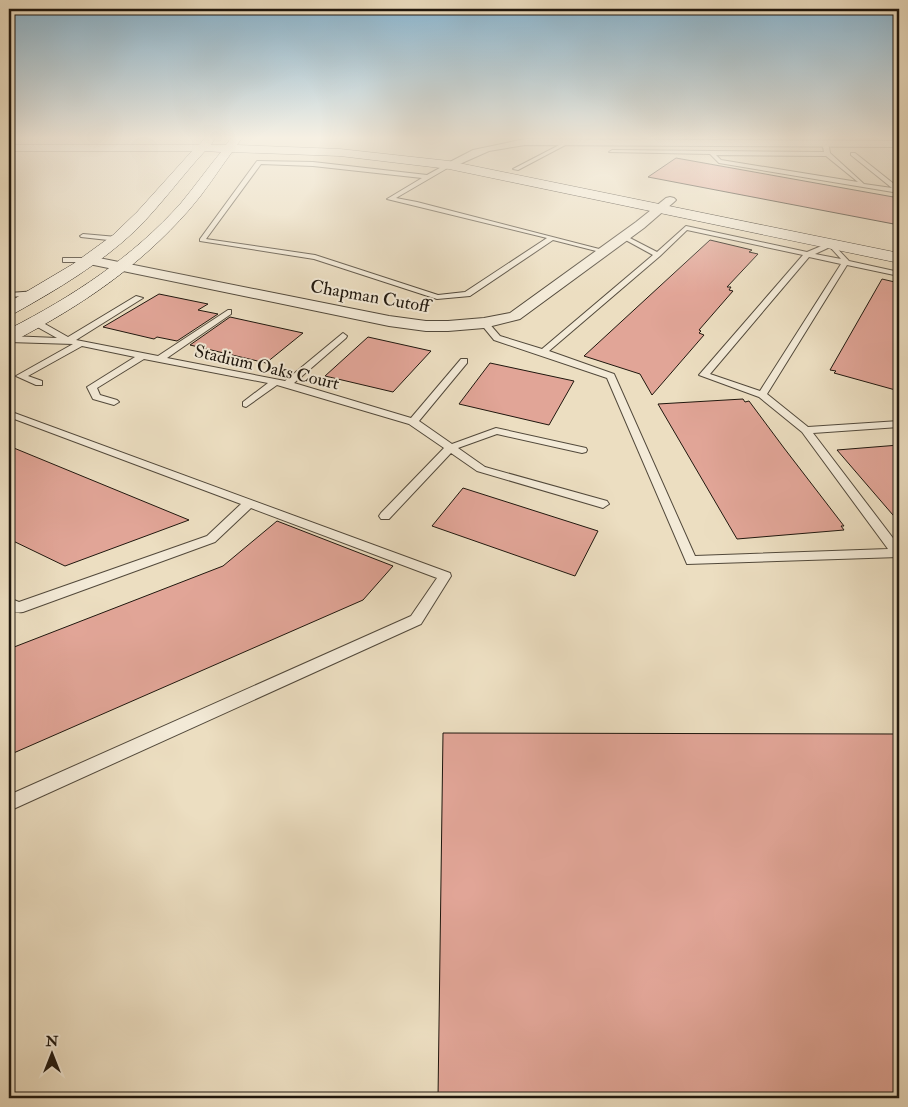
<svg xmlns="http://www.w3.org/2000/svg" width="908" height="1107" viewBox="0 0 908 1107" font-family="'IM FELL Double Pica',serif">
<rect width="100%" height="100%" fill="#ecdec1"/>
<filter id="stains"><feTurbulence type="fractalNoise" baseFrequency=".004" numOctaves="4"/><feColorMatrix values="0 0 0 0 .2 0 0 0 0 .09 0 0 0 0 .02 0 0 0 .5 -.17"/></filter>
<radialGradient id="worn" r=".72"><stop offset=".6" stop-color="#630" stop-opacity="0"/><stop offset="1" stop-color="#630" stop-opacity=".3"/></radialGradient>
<path fill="#e1a597" stroke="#1f170e" d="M 676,158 L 899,198 L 899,225 L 648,177 Z
M 710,240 L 752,250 L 749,252 L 758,254 L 727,287 L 731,287 L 729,290 L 733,291 L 699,330 L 701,331 L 699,333 L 704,335 L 652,395 L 640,374 L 584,356 Z
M 882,279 L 899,283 L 899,391 L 834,373 L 836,371 L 830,370 Z
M 159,294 L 208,304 L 198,310 L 218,314 L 177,341 L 157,337 L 154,339 L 103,327 Z
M 230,317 L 303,333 L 266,363 L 190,345 Z
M 368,337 L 431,351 L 393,392 L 325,376 Z
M 490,363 L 574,381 L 549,425 L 459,404 Z
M 743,399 L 745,402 L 749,401 L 784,448 L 844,526 L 841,526 L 844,530 L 737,539 L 658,404 Z
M 899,445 L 899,522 L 837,450 Z
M 9,446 L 189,520 L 65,566 L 9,539 Z
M 463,488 L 598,531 L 575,576 L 432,526 Z
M 277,521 L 393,566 L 363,600 L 9,755 L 9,649 L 223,566 Z
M 443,733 L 899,734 L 899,1098 L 438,1098 Z"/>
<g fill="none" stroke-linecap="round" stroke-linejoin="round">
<defs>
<path id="service" d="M 567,141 L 571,142 L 518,170 L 513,169 Z
M 826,145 L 829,147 L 830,153 L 864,184 L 892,188 L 851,155 L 851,153 L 855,153 L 899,188 L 899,193 L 719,163 L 710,154 L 609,152 L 612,150 L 824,152 L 823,147 ZM 716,155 L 826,156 L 858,182 L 721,160 Z
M 257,161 L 313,162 L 427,175 L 447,164 L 451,164 L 451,166 L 396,198 L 417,202 L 607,251 L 604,253 L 553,240 L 470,296 L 437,299 L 314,259 L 200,241 L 200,239 ZM 261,164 L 313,166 L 422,178 L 387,199 L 547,238 L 465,292 L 438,295 L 315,255 L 206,239 Z
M 686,226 L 807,252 L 831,242 L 849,261 L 899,272 L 899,276 L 847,265 L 767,394 L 808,427 L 899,421 L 899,427 L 813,433 L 899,546 L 899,557 L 687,564 L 607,378 L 494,340 L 480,323 L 487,321 L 500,336 L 542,349 L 653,255 L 622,238 L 622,236 L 626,236 L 657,252 ZM 687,230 L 803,255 L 699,375 L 759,397 L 802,432 L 888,549 L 695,556 L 614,374 L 549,351 L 660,256 ZM 830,247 L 841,259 L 815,254 ZM 809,257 L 841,264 L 760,391 L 710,374 Z
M 83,234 L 117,237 L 120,239 L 117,241 L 81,237 L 80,236 Z
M 63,258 L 89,258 L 93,260 L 89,262 L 63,262 Z
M 37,291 L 41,293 L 40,295 L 9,297 L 9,293 Z
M 136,296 L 143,298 L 76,340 L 158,356 L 228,310 L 231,310 L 231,314 L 167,358 L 285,381 L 343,333 L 347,336 L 346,338 L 294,383 L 411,418 L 461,359 L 467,359 L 467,363 L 419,421 L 452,444 L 496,428 L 586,448 L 587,450 L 586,452 L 582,453 L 497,434 L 458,448 L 485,467 L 607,501 L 609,504 L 603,508 L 477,471 L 451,453 L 389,519 L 381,519 L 379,516 L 381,513 L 444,448 L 409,424 L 277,385 L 246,407 L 243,406 L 243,402 L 268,383 L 144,359 L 97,388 L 100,395 L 117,400 L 119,402 L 114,405 L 93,399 L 87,387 L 135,357 L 82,346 L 28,376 L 42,381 L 42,385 L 36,385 L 16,376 L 73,344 L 9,342 L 9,336 L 57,338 L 32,324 L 32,320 L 38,320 L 68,337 Z
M 9,411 L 450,573 L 451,576 L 421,624 L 9,811 L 9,795 L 411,616 L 437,578 L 251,508 L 215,542 L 23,612 C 17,613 14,612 9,609 L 9,598 L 19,602 L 207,536 L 241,504 L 9,417 Z"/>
<path id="minor" d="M 525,139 L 899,141 L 899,147 L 525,145 L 489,151 L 453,167 L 445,167 L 444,165 L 473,150 Z
M 670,197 L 674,198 L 676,200 L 674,202 L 644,228 L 520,319 L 484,328 L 448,331 L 426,331 L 389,326 L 89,264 L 82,260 L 89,256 L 389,316 L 426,321 L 448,321 L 484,318 L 510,313 L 636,222 L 666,198 Z"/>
<path id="secondary" d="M 205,138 L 215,138 L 211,145 L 226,145 L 231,138 L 242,138 L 237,145 L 340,149 L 449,161 L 899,253 L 899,263 L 449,169 L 340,156 L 232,152 C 218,171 205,192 189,210 C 139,267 82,305 16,340 L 9,342 L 9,329 C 72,297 133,257 181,203 C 195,186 207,169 221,152 L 205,151 C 181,177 161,205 136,230 C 100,264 58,289 15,313 L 9,314 L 9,302 L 73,264 L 113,235 L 137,212 L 192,151 L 9,151 L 9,145 L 199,145 Z"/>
</defs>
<use href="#service" stroke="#52493b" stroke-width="2"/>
<use href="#minor" stroke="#52493b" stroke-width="2"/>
<use href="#secondary" stroke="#1f170e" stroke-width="1"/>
<use href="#service" fill="#f3ead7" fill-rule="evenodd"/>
<use href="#minor" fill="#f3ead7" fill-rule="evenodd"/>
<use href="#secondary" fill="#f3ead7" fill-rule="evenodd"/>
</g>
<linearGradient id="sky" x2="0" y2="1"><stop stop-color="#88b7d4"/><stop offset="0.47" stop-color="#f6f0e3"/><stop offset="1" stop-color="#f6f0e3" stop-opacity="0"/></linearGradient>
<rect width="908" height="293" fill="url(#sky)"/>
<g text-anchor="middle" stroke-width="4" stroke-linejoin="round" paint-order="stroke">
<g font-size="18" fill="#1f170e" stroke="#f3ead7">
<text transform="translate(370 296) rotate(10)" y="6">Chapman Cutoff</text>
<text transform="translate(267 367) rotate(13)" y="6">Stadium Oaks Court</text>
</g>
</g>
<rect width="908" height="1107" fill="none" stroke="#ecdec1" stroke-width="30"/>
<rect x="10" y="10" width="888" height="1087" fill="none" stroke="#1f170e" stroke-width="2.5"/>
<rect x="15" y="15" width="878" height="1077" fill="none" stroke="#1f170e"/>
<g transform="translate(52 1054)" stroke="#f3ead7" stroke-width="4" paint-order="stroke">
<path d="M0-4L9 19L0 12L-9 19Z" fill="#1f170e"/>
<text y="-8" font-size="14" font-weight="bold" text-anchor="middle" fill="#1f170e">N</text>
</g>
<rect width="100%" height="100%" filter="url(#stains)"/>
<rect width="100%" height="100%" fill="url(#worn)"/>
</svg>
